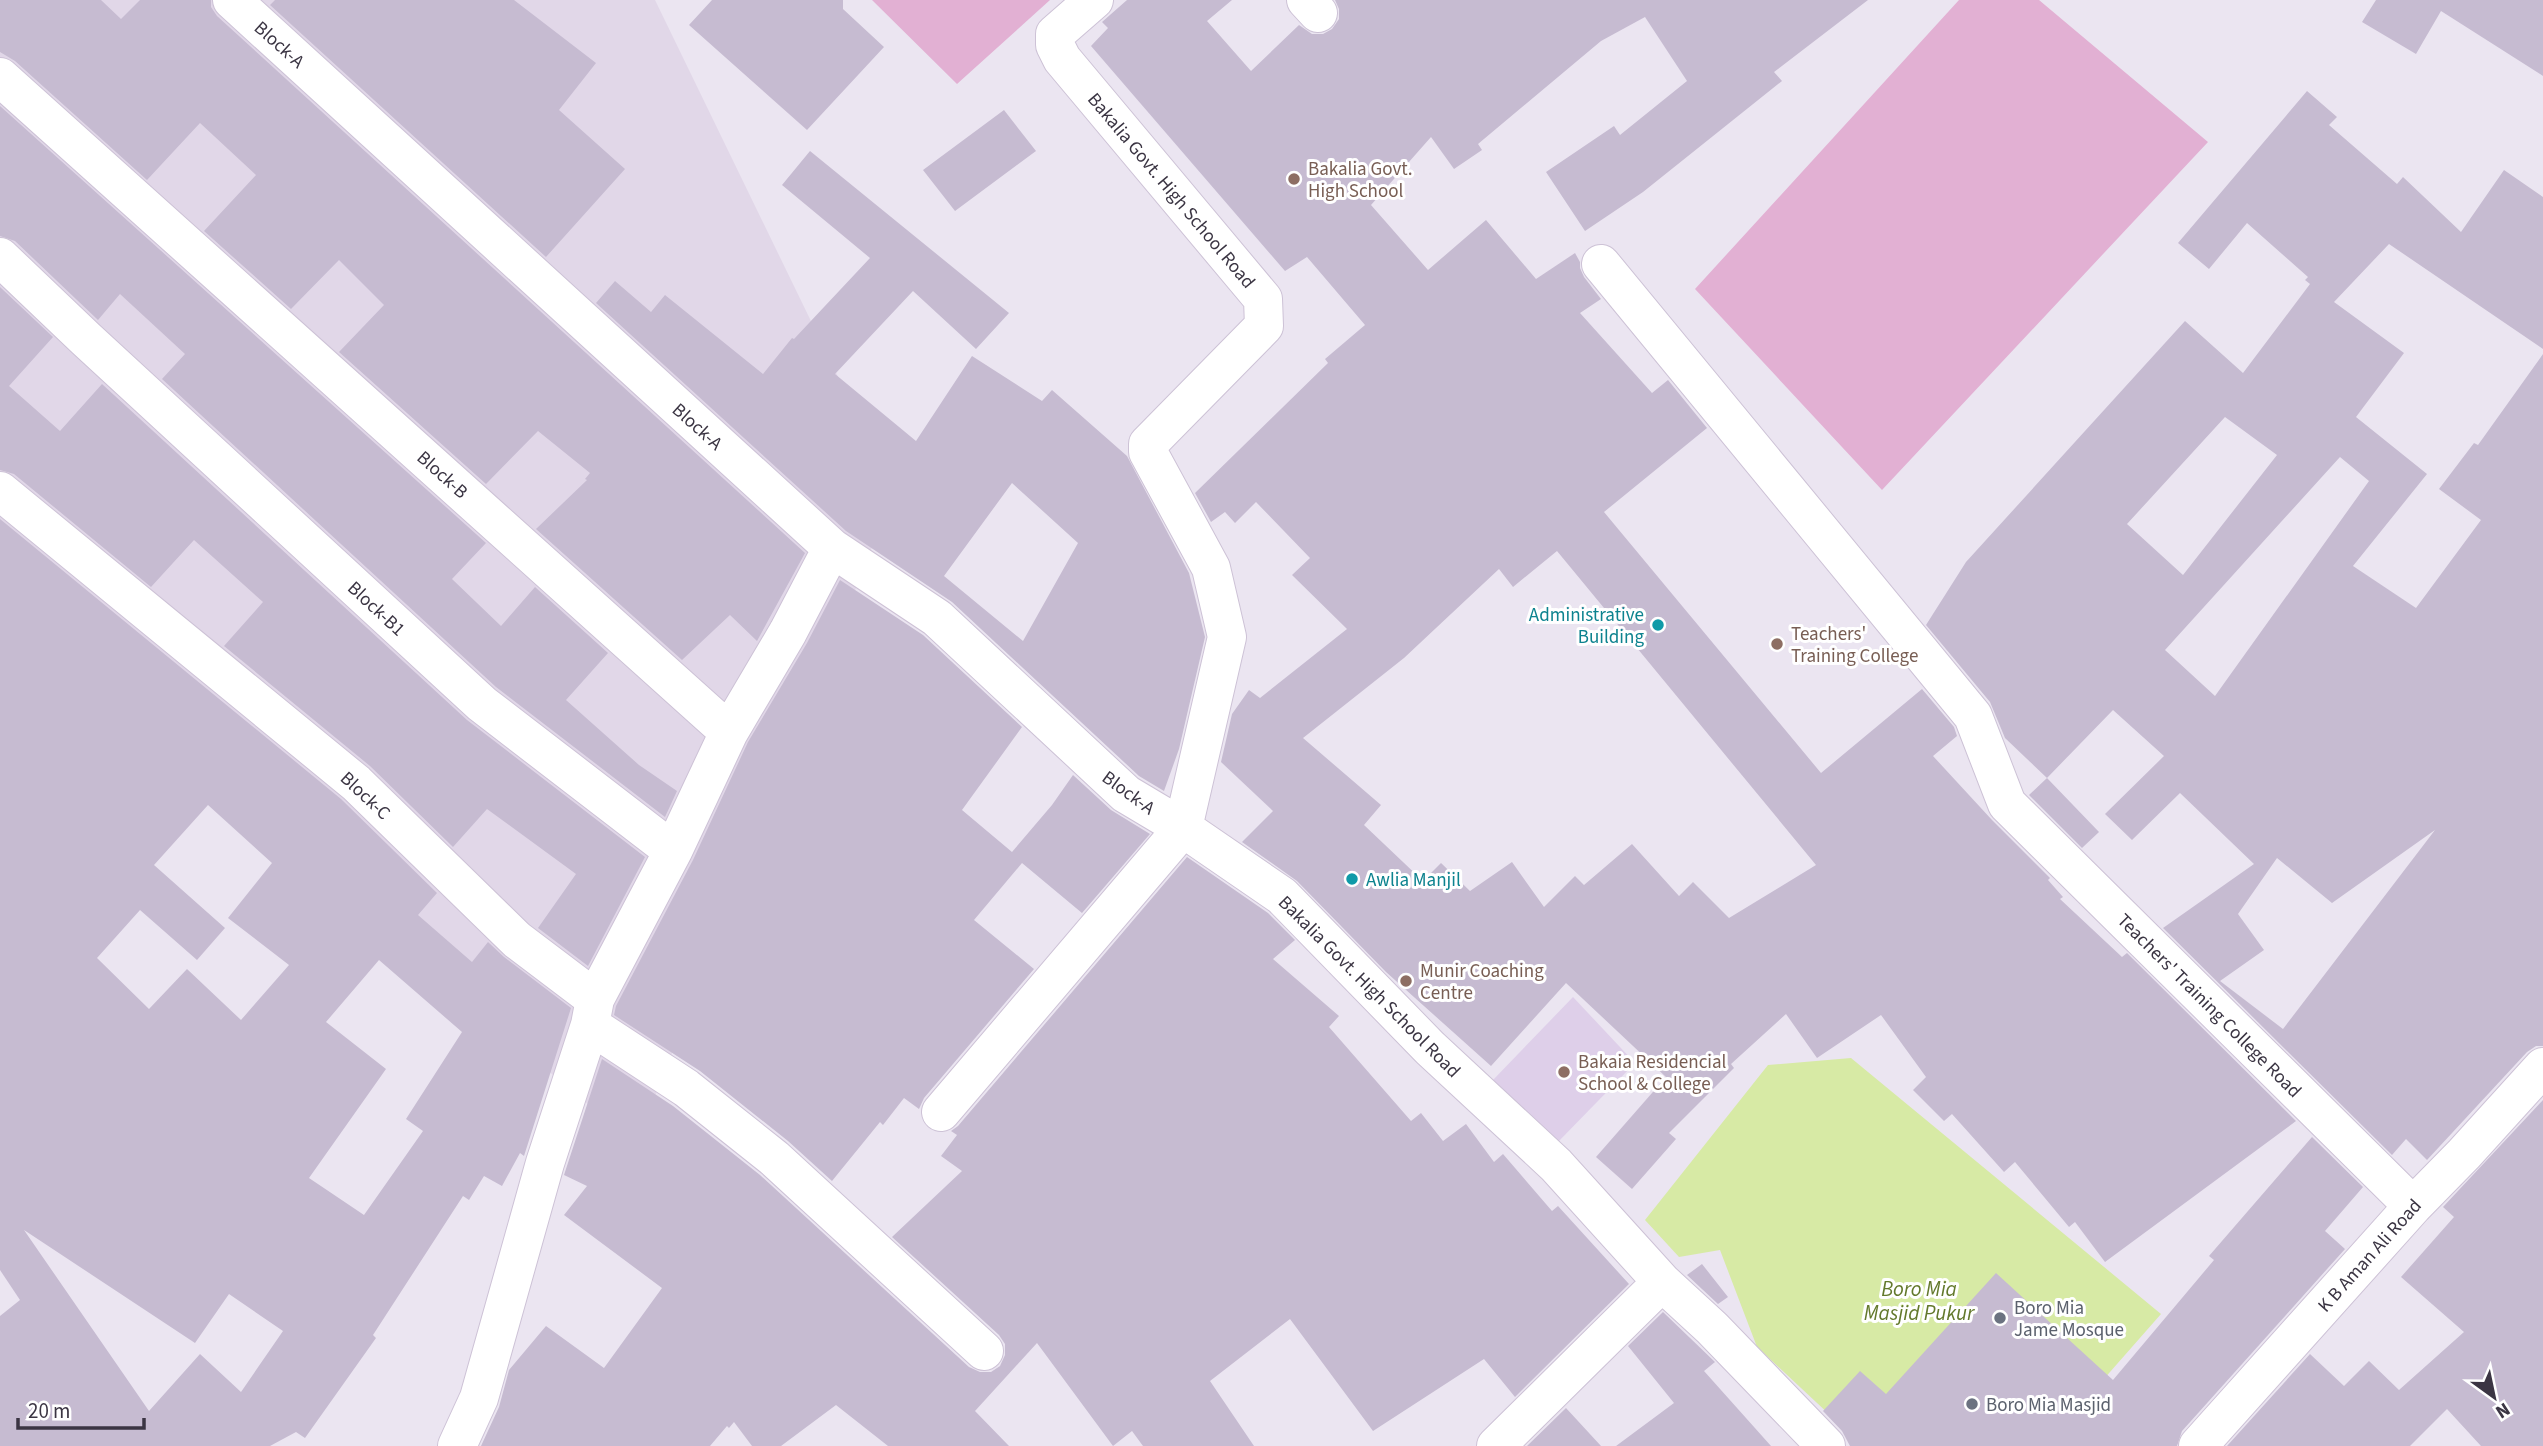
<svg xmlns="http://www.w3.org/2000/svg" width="2543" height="1446" viewBox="0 0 2543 1446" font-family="'Source Sans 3',sans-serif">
<rect width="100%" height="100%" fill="#ebe5f1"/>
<path fill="#e1d7e8" d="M 0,0 L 655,0 L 894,492 L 636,1144 L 0,615 Z"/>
<path fill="#decfe9" d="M 1573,997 L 1635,1063 L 1558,1142 L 1493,1080 Z"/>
<path fill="#e2b0d3" d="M 872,0 L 1050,0 L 957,84 Z
M 1959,0 L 2039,0 L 2208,142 L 1882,490 L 1695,289 Z"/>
<path fill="#d7eaa5" d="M 1851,1058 L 2161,1314 L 2059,1430 L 1863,1446 L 1757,1347 L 1720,1250 L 1679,1257 L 1645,1220 L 1768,1065 Z"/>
<path fill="#c6bbd1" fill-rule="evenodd" d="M 0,0 L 101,0 L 121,19 L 140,0 L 211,0 L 211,7 L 217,16 L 805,553 L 757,641 L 730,615 L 682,660 L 536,529 L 587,480 L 585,479 L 590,473 L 538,431 L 486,484 L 339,352 L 384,305 L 339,260 L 291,309 L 204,231 L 256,175 L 200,123 L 147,180 L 15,61 L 0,52 Z
M 275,0 L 514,0 L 596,63 L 559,110 L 625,169 L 546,257 L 270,5 Z
M 712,0 L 843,0 L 843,9 L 884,47 L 807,130 L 689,25 Z
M 1127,0 L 1232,0 L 1207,21 L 1251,71 L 1299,25 L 1312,34 L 1323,34 L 1332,29 L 1339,19 L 1339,9 L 1335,0 L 1868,0 L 1774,72 L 1782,81 L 1643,192 L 1585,231 L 1546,172 L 1614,126 L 1620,135 L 1687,81 L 1645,17 L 1601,41 L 1478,144 L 1482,150 L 1454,169 L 1431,137 L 1371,205 L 1428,270 L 1486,220 L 1536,279 L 1575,253 L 1580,262 L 1580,268 L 1584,277 L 1601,299 L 1580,313 L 1652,393 L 1668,380 L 1707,428 L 1604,512 L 1821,773 L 1922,689 L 1954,727 L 1957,736 L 1933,756 L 1992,820 L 2050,878 L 2048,880 L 2063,897 L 2060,899 L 2122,957 L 2127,953 L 2296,1121 L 2105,1262 L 2075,1222 L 2069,1227 L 2015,1162 L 2004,1172 L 1952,1114 L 1944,1121 L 1913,1090 L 1926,1077 L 1881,1015 L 1817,1058 L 1786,1014 L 1731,1064 L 1734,1068 L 1669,1133 L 1676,1139 L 1632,1189 L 1596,1157 L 1666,1077 L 1566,983 L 1491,1066 L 1386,972 L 1297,881 L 1242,842 L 1273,811 L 1221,762 L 1232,714 L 1249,690 L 1260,698 L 1347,629 L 1292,575 L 1310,558 L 1256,502 L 1235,523 L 1225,512 L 1211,522 L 1195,493 L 1328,363 L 1325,359 L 1365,325 L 1307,257 L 1285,271 L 1091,46 L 1108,28 L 1102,22 ZM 1557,551 L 1816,865 L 1729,918 L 1693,882 L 1679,896 L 1632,844 L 1584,885 L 1575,876 L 1544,907 L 1512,862 L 1470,891 L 1441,863 L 1423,881 L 1364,825 L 1381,805 L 1303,738 L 1404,658 L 1499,569 L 1513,587 Z
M 2376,0 L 2543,0 L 2543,76 L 2441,11 L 2416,54 L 2362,22 Z
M 2307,91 L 2337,117 L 2329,125 L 2397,184 L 2403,177 L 2461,232 L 2504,170 L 2543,197 L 2543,349 L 2389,244 L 2334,302 L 2404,353 L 2356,417 L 2427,474 L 2353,566 L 2416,608 L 2481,520 L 2439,489 L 2474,443 L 2478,445 L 2543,354 L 2543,1046 L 2536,1046 L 2527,1052 L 2427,1160 L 2406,1139 L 2392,1155 L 2163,928 L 2254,864 L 2180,793 L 2132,840 L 2105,814 L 2164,756 L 2113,710 L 2047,778 L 2005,738 L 1990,702 L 1926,625 L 1966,562 L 2185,321 L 2243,373 L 2310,284 L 2305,280 L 2308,277 L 2247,223 L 2209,269 L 2178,243 ZM 2225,417 L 2277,455 L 2183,575 L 2127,524 ZM 2340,457 L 2369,481 L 2215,696 L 2165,650 ZM 2435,830 L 2283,1029 L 2220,981 L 2264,950 L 2238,914 L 2277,858 L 2332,903 Z
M 0,106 L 486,543 L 452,579 L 501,626 L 535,587 L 608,653 L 566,700 L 639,765 L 677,791 L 665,817 L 496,687 L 162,379 L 185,354 L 120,294 L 98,320 L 15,241 L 0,236 Z
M 1004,110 L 1036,151 L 955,211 L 923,170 Z
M 810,151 L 1009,313 L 976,349 L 913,291 L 835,374 L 916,441 L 972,356 L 1042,401 L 1052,390 L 1127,456 L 1189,573 L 1205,637 L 1179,749 L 1164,791 L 1139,776 L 952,602 L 846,531 L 596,303 L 615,281 L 651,312 L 665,295 L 763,374 L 792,338 L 794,339 L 870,258 L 782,185 ZM 1012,483 L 1078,543 L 1023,641 L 944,576 Z
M 0,287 L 53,337 L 9,386 L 60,431 L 102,384 L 467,720 L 645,857 L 588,966 L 538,928 L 576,874 L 487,809 L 453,847 L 370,766 L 224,646 L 263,602 L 194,540 L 151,587 L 14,474 L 0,470 Z
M 0,519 L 341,799 L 437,893 L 418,915 L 472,962 L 488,942 L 504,957 L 571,1008 L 524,1156 L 520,1153 L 502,1186 L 484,1176 L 469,1200 L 463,1196 L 373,1335 L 376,1338 L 305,1438 L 296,1432 L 270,1446 L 0,1446 L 0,1316 L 20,1300 L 0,1270 ZM 208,805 L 272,863 L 228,918 L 289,965 L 241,1020 L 187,969 L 149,1009 L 97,958 L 140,910 L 197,960 L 225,928 L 154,865 ZM 379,960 L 462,1032 L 406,1119 L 423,1131 L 364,1215 L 309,1178 L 386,1069 L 326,1022 ZM 24,1230 L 195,1343 L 229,1294 L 283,1331 L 241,1392 L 200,1354 L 149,1411 Z
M 840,580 L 923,635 L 1022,727 L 962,810 L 1012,852 L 1052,805 L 1073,775 L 1111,810 L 1150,834 L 1082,913 L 1022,863 L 974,920 L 1034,969 L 924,1098 L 919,1109 L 904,1098 L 883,1125 L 880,1122 L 832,1181 L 788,1141 L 700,1071 L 614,1015 L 616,1006 L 693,860 L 748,742 L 807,643 Z
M 2047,778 L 2099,832 L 2082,848 L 2029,795 Z
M 1187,857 L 1268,913 L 1295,940 L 1273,959 L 1339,1016 L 1329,1027 L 1411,1121 L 1421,1113 L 1443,1141 L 1466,1124 L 1494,1162 L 1503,1154 L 1552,1211 L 1558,1206 L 1629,1284 L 1515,1397 L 1484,1359 L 1373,1431 L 1290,1319 L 1210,1381 L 1254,1446 L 1143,1446 L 1132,1431 L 1113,1446 L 1037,1343 L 975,1411 L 1009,1446 L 888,1446 L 836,1405 L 781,1446 L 752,1446 L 734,1422 L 729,1428 L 727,1426 L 710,1446 L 481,1446 L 499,1407 L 509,1370 L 546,1326 L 604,1368 L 662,1288 L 564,1215 L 587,1186 L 564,1175 L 602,1059 L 673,1106 L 760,1175 L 969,1367 L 980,1372 L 991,1372 L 1000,1366 L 1005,1355 L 1005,1344 L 999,1335 L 892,1237 L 962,1171 L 941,1156 L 957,1135 L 951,1131 L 958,1126 Z
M 2543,1100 L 2543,1446 L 2481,1446 L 2447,1409 L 2410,1446 L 2227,1446 L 2310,1354 L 2344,1386 L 2369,1361 L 2399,1390 L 2464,1332 L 2401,1277 L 2454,1217 L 2443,1207 Z
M 2312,1137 L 2363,1187 L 2325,1231 L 2345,1249 L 2182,1431 L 2177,1446 L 1850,1446 L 1842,1431 L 1823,1411 L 1860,1371 L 1886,1394 L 1996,1273 L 2113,1380 L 2214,1260 L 2209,1256 Z
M 1702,1264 L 1728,1297 L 1718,1304 L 1687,1275 Z
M 1663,1312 L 1715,1362 L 1704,1371 L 1771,1446 L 1616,1446 L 1674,1403 L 1628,1346 Z
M 1566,1408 L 1601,1446 L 1527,1446 Z"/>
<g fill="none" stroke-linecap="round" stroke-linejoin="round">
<defs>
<path id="minor" d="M 232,0 L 832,548 L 937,618 L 1126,794 L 1183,828 L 941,1112
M 1094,0 L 1055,34 L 1055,45 L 1062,59 L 1263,299 L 1264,326 L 1148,444 L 1148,452 L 1211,568 L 1227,637 L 1183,828 L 1282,896 L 1430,1048 L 1556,1165 L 1662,1282 L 1712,1328 L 1826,1446
M 1306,0 L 1318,13
M 0,77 L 729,732 L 788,632 L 832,548
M 0,257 L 86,339 L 482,704 L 673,851 L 729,732
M 1601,264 L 1973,716 L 2007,804 L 2413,1206
M 0,491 L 356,783 L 517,940 L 595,999 L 673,851
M 595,999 L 590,1025 L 686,1088 L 774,1158 L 984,1351
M 457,1446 L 479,1398 L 545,1163 L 590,1025
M 1496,1446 L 1662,1282
M 2198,1446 L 2413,1206 L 2464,1154 L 2543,1067"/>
</defs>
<use href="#minor" stroke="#cdc2d6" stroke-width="40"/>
<use href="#minor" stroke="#fff" stroke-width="38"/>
</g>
<g fill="#8d6e63" stroke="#fff" stroke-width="2.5">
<circle cx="1294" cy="179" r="7"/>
<circle cx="1777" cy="644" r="7"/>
<circle cx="1406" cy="981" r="7"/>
<circle cx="1564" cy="1072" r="7"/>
</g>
<g fill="#0f9aa8" stroke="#fff" stroke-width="2.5">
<circle cx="1658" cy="625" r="7"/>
<circle cx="1352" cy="879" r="7"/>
</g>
<g fill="#6b7280" stroke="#fff" stroke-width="2.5">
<circle cx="2000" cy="1318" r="7"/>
<circle cx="1972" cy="1404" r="7"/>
</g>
<g text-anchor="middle" stroke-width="6" stroke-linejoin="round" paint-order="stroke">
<g font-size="19" fill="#3b3543" stroke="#fff">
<text transform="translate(280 44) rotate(42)" y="7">Block-A</text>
<text transform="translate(1172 190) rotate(50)" y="7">Bakalia Govt. High School Road</text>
<text transform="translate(698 426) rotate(42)" y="7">Block-A</text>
<text transform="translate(443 474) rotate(42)" y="7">Block-B</text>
<text transform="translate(377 608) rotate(43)" y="7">Block-B1</text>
<text transform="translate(1129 792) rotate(36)" y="7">Block-A</text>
<text transform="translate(366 795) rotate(43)" y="7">Block-C</text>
<text transform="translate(1370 986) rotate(45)" y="7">Bakalia Govt. High School Road</text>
<text transform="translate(2210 1005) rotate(45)" y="7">Teachers' Training College Road</text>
<text transform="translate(2369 1255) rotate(-48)" y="7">K B Aman Ali Road</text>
</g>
<g font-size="19" fill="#785e54" stroke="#fff" text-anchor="start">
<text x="1308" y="175">Bakalia Govt.<tspan x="1308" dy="22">High School</tspan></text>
<text x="1791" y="640">Teachers'<tspan x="1791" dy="22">Training College</tspan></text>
<text x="1420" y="977">Munir Coaching<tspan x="1420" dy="22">Centre</tspan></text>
<text x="1578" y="1068">Bakaia Residencial<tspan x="1578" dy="22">School &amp; College</tspan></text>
</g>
<g font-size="19" fill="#0d838f" stroke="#fff" text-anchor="end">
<text x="1644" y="621">Administrative<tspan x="1644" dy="22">Building</tspan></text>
<text x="1366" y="886" text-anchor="start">Awlia Manjil</text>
</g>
<g font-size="19" fill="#5b616d" stroke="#fff" text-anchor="start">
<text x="2014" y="1314">Boro Mia<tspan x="2014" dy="22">Jame Mosque</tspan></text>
<text x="1986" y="1411">Boro Mia Masjid</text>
</g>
<g font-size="21" font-style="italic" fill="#63792c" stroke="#fff">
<text x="1919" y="1296">Boro Mia<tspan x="1919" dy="24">Masjid Pukur</tspan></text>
</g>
</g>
<g transform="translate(2494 1397) rotate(147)" stroke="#ffffff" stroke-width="5" paint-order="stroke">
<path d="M0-5L12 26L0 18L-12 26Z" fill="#3b3543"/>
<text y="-10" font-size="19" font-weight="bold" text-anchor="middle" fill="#3b3543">N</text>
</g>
<path d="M18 1418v10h126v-10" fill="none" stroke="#3b3543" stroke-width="3.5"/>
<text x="28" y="1418" font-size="21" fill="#3b3543" stroke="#ffffff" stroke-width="5" paint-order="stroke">20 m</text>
</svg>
